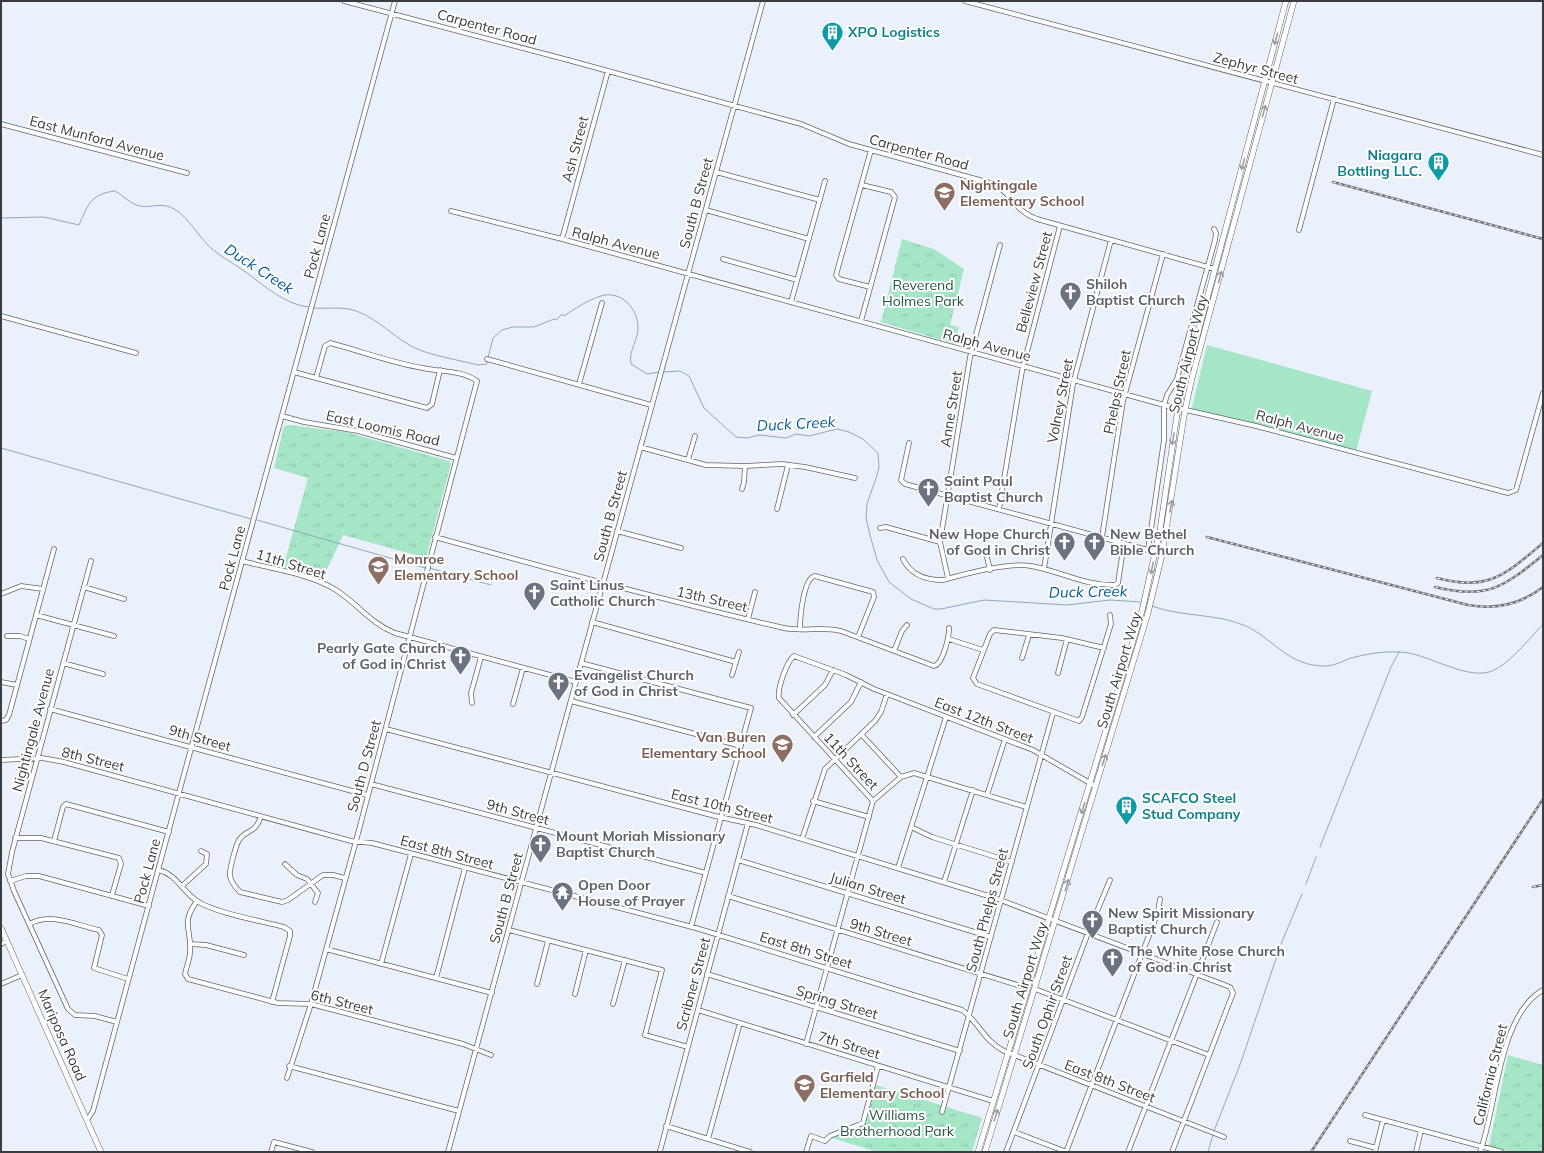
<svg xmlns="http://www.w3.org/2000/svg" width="1544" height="1153" viewBox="0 0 1544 1153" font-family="Mulish,sans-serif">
<defs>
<pattern id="park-tufts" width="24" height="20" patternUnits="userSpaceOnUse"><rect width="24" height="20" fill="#a5e6c6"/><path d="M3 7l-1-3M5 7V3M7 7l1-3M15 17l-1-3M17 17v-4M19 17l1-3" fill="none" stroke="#8fc6ab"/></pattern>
</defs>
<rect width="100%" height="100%" fill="#eaf1fa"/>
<path fill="#a5e6c6" d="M 1207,345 L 1372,391 L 1355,455 L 1191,411 Z"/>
<path fill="url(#park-tufts)" d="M 902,239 L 934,249 L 964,269 L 950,325 L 959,327 L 954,344 L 881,322 Z
M 289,425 L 346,432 L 449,461 L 451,464 L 426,558 L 343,535 L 323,578 L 283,568 L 308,478 L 274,468 L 284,426 Z
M 1508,1055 L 1543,1065 L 1543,1152 L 1514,1152 L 1489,1146 Z
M 876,1085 L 982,1118 L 972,1152 L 877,1152 L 832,1138 L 866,1124 Z"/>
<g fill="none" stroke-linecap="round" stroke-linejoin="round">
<path stroke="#92a7bc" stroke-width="1" d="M 1,218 L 44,217 L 79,225 C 88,205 90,194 115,191 C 124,196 130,204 140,206 C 150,208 160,203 170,207 C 185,213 195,231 206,243 C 215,253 226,259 237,266 C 260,281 281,304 309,307
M 313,308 C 324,309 337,307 349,309 C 373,314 391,335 411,346 C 427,355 459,360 478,365 L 487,364 L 487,361
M 488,358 L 493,338 L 502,330 L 513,327 L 534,327 L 554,319 L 556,320 L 562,314 L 564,316 C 576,308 588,300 601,296 C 621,290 637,308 638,326 C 639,339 628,351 631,364 L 647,374 L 659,372
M 662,372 L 680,371 L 689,376 L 704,408 L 736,437 L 747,438 L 759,435 L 786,438 L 796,434 L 809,436 L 837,429 L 849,432 L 863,439 L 878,453 L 879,467 L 877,475 L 867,504 L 866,518 L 870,535 L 877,560 L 889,582 L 911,599 L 934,609 L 941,609 L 984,600 L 1067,605 L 1110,600 L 1141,602
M 1,448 L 251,519
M 257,520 L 425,568
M 429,568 L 491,585
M 1152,606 C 1180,617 1216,613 1246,626 C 1275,640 1288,666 1325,666 C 1334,666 1343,661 1351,658 C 1367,654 1383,651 1399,652 C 1425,652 1463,679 1489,672 C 1507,667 1530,638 1543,624
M 1320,847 L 1391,667 L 1399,652
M 1306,884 L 1316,857
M 1214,1131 L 1241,1062 L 1281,944 L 1302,894
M 1208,1152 L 1213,1135"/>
<defs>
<path id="minor" d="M 344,1 L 568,60 L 801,124 L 849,144 L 994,184 C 1013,194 1014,211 1037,219 L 1215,269
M 965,1 L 1543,155
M 1,124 L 187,173
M 716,172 L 820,200
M 706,210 L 809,239
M 451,211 L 562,239 L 1164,405 L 1256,426 L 1508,493 L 1516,490 L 1543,393
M 1299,230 L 1334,99
M 562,239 L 608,71
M 723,259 L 797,280
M 870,287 L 839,279 L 836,275 L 871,150
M 791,302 L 825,181
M 1,316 L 136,353
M 861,321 L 895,197 L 891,192 L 862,185
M 487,359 L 651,405
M 294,372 L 427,408 L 432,404 L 440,370
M 579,384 L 602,303
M 282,416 L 304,422 L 358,431 L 456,458
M 909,443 L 901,480 L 905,484 L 1155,552
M 640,447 L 706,465 L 745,466 L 782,464 L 805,467 L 855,478
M 688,460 L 695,436
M 742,489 L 744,482 L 745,466
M 777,509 L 788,465
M 999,509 L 1022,371 L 1060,226
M 880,528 L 886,527 L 940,542
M 617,531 L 681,548
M 435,537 C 551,569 667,601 784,628 C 803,632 822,626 841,631 L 934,666 C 943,664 949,637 949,628
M 1102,537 L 1123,401 L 1163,254
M 1148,550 L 1164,440 L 1164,405 L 1167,395 L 1177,379 L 1181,364 L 1215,240 L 1216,233 L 1214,229
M 986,553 L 990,570
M 903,559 C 911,575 925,580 943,580 C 964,574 1010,562 1031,566 C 1060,571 1085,586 1115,585 L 1118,583 L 1124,543
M 91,561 L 12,852 L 8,874 L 14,891 L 68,1009 L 75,1015 L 95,1016 L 117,1022
M 242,561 C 272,569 311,574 336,590 C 358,604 370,623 395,633 L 576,682
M 1044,569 L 1073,384 L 1111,240
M 948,578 L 940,542 L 970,357 L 1000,245
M 84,587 L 124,599
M 1,594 L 21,586 L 43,589
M 36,615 L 114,636
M 748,619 L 755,592
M 592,622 L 736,662
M 800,629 C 800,619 803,578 815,576 L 873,592 L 874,597 L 858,637
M 7,636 L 20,636 L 29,639
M 949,639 L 983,650
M 1104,648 L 1062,638 L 994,630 L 990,634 L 973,678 L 977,684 L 1079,721 L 1082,717 L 1111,624 L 1110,615
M 894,651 L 902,631 L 907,625
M 1022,658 L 1029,635
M 63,663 L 103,674
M 581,663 L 751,708 L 691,927
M 1058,673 L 1067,639
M 732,675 L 739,652
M 1,682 L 17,685
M 571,701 L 741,746
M 472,703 L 471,693 L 481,657
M 513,704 L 523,668
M 50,709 L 367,795
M 793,715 L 825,685 L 833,670
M 1,721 L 6,720 L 9,715 L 54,549
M 386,729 L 715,816 L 756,825 L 995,898 L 1230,987 L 1233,993 L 1172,1152
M 861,734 L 901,777
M 814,737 L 851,702 L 861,682
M 1,760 L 42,758 L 64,762 L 351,841 L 372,843 L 696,928 L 962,1010 C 979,1022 983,1040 1004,1051 L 1224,1137
M 371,784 L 706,873
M 987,795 L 1005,739
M 813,801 L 869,817
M 873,801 L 779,698 C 777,689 787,661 794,656 L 846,675 L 874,689 L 1033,750 L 1095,786
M 873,801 L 901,777 L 914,773 L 1026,807
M 261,816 C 255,835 247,828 239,840 C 236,845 229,870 230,876 C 231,881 236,888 240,892 L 282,902 L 288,900 L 323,875 L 333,875 L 345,878
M 911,827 L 932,837 L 1012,862
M 15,838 L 41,838 L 119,858 L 121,864 L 112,895
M 802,839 L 825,769 L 875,721 L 881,712 L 887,694
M 54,841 L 63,807 L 66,804 L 169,832
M 738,860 L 991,937
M 285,864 L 297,875 L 307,879 L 318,893 L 315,902
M 898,868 L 946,717
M 159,870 C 177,875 182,891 197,901 C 215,913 262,921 284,927 L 290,931 L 290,936 L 272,1002
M 10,881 L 26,876 L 39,876 L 149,906
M 944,882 L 973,790
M 182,886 L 206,864 L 207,854 L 201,851
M 728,896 L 1027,988
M 197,901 C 180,924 192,929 190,952 C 190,960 186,967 185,974 L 188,979 L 278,1003 L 311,1004 L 463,1044 L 491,1055
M 29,924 C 52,912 75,925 99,930 L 102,935 L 94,968 L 128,979
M 509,930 L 662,970 L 645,1035 L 688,1047
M 1,944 L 7,941
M 190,944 L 206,945 L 244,955
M 326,949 L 492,993
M 381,964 L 411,854
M 707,974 L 960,1051
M 436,978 L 465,868
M 1,984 L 22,975
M 537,984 L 548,941
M 1035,989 L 1209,1055
M 575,994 L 586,950
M 613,1004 L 625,960
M 698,1010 L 993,1101
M 806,1044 L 873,801
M 289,1066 L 459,1111
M 287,1078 L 311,1004 L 356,841 L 477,381 C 462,370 440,372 423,368 C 392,363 361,351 330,343 L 325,346 L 316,378
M 942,1112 L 1053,713
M 1365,1115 L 1502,1152
M 87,1120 L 93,1111 L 177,800 L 395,1
M 666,1126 L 750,1152
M 1014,1132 L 1067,1152
M 708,1139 L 740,1023
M 1350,1141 L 1376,1148
M 660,1151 L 748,823
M 271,1152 L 274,1142 L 312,1152
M 448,1152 C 552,768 657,385 763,1
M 806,1152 L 811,1136 L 825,1141 L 830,1136 L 863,1123 L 878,1066
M 1006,1152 L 1088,933 L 1110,880
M 1066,1152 L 1158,912 L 1160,899
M 1128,1152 L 1217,922
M 1375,1152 L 1383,1120
M 1416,1152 L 1421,1130
M 1480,1152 C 1497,1107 1498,1015 1543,990"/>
<path id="major" d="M 1,928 L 101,1152
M 978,1152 L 1142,611 L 1160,530 L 1178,408 L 1286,1
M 985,1152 L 1148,613 L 1162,555 L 1185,410 L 1192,378 L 1294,1"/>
</defs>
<use href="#minor" stroke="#60666d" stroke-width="5.5"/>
<use href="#major" stroke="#60666d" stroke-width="6"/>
<use href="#minor" stroke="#fff" stroke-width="4"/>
<use href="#major" stroke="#fff" stroke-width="5"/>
<defs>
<path id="rail" d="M 1333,182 L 1543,239
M 1207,537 L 1468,605 C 1496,610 1520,605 1543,587
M 1437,578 C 1489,592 1506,574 1543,543
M 1435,587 C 1487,600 1504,587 1543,555
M 1533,887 L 1543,885
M 1311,1152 L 1543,799"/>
</defs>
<use href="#rail" stroke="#707579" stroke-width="2.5"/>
<use href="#rail" stroke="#fff" stroke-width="1" stroke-dasharray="3" stroke-linecap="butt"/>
</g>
<defs><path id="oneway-shaft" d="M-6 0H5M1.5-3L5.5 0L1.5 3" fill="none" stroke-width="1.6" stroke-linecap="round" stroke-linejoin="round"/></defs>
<g stroke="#9c9ea0">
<use href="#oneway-shaft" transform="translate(1276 39) rotate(105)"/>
<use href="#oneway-shaft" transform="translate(1264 111) rotate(-75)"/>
<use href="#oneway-shaft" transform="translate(1243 164) rotate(105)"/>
<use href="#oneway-shaft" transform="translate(1220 277) rotate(-74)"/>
<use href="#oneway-shaft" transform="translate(1173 439) rotate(100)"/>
<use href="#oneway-shaft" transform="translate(1171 506) rotate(-80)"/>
<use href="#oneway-shaft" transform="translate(1152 568) rotate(102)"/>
<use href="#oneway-shaft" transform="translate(1104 760) rotate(-72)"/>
<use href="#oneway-shaft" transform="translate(1083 808) rotate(107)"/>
<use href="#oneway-shaft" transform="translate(1067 885) rotate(-73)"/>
<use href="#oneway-shaft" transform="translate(996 1115) rotate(-73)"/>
</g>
<defs>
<symbol id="building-pin" viewBox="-11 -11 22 30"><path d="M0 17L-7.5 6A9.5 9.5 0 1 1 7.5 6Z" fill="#0f9aa8" stroke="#fff"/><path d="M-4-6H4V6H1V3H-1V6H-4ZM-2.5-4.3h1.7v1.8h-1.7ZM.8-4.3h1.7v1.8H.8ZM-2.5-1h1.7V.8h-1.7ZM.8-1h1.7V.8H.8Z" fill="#fff"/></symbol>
<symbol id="school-pin" viewBox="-11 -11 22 30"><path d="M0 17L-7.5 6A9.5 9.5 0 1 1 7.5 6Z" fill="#8d6e63" stroke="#fff"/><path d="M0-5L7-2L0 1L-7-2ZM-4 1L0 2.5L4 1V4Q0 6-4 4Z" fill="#fff"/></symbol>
<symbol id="church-pin" viewBox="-11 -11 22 30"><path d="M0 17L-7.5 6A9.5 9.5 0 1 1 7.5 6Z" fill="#6b7280" stroke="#fff"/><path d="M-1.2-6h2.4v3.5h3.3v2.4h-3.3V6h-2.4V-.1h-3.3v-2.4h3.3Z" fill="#fff"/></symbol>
<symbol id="temple-pin" viewBox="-11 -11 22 30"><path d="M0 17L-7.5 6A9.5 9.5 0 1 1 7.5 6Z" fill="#6b7280" stroke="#fff"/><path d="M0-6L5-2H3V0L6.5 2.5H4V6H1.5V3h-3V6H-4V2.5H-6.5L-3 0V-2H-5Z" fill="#fff"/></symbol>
</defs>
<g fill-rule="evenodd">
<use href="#building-pin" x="820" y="20" width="25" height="34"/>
<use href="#building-pin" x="1426" y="150" width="25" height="34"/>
<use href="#school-pin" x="932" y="180" width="25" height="34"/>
<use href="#church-pin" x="1058" y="280" width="25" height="34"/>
<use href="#church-pin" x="916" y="476" width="25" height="34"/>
<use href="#church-pin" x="1052" y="530" width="25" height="34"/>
<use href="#church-pin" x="1082" y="530" width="25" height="34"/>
<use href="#school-pin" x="366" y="554" width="25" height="34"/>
<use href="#church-pin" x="522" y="580" width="25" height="34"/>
<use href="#church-pin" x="448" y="644" width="25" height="34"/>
<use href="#church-pin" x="546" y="670" width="25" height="34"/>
<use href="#school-pin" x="770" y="732" width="25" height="34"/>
<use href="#building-pin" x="1114" y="794" width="25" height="34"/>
<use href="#church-pin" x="528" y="832" width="25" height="34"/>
<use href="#temple-pin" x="550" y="880" width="25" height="34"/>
<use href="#church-pin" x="1080" y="908" width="25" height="34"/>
<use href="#church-pin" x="1100" y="946" width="25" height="34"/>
<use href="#school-pin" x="792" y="1072" width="25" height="34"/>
</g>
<g text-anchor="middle" stroke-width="4" stroke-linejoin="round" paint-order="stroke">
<g font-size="14" fill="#3a3d40" stroke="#fff">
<text transform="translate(487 27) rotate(15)" y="5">Carpenter Road</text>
<text transform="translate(1256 68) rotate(15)" y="5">Zephyr Street</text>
<text transform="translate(97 138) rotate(15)" y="5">East Munford Avenue</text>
<text transform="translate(575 149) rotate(-75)" y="5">Ash Street</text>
<text transform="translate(919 152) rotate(15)" y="5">Carpenter Road</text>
<text transform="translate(696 203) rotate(-75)" y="5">South B Street</text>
<text transform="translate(616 243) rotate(15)" y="5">Ralph Avenue</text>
<text transform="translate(317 246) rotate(-75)" y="5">Pock Lane</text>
<text transform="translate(1034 282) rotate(-75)" y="5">Belleview Street</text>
<text transform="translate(987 345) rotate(15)" y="5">Ralph Avenue</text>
<text transform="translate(1188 354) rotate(-76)" y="5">South Airport Way</text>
<text transform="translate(1117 392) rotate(-78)" y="5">Phelps Street</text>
<text transform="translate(1060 401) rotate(-79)" y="5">Volney Street</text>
<text transform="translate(951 409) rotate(-81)" y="5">Anne Street</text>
<text transform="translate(1300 426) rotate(15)" y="5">Ralph Avenue</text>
<text transform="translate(383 428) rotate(13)" y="5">East Loomis Road</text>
<text transform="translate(610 516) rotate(-75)" y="5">South B Street</text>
<text transform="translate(232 558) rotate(-75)" y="5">Pock Lane</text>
<text transform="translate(291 564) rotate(17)" y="5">11th Street</text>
<text transform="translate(712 599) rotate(13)" y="5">13th Street</text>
<text transform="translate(1119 670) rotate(-73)" y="5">South Airport Way</text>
<text transform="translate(984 720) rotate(21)" y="5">East 12th Street</text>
<text transform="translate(33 730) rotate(-75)" y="5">Nightingale Avenue</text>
<text transform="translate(200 738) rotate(16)" y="5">9th Street</text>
<text transform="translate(93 759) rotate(14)" y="5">8th Street</text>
<text transform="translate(851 761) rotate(47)" y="5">11th Street</text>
<text transform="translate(364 766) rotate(-75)" y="5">South D Street</text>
<text transform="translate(722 806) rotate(14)" y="5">East 10th Street</text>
<text transform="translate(518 812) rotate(15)" y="5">9th Street</text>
<text transform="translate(447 852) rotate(15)" y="5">East 8th Street</text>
<text transform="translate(147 871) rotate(-75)" y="5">Pock Lane</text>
<text transform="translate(868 888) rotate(17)" y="5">Julian Street</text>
<text transform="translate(506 898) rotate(-75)" y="5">South B Street</text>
<text transform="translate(987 910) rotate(-75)" y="5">South Phelps Street</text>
<text transform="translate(881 932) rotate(17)" y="5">9th Street</text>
<text transform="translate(806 950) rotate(17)" y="5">East 8th Street</text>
<text transform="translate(1025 980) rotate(-73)" y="5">South Airport Way</text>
<text transform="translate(693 984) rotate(-75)" y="5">Scribner Street</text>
<text transform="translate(342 1002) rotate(14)" y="5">6th Street</text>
<text transform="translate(837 1002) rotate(17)" y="5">Spring Street</text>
<text transform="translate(1047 1012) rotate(-70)" y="5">South Ophir Street</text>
<text transform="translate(62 1035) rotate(66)" y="5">Mariposa Road</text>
<text transform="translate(849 1045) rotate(17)" y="5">7th Street</text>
<text transform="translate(1490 1075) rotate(-76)" y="5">California Street</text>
<text transform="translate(1110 1081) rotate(21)" y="5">East 8th Street</text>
</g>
<g font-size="14" font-weight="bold" fill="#0d838f" stroke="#fff" text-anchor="start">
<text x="848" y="37">XPO Logistics</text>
<text x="1422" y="160" text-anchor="end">Niagara<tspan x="1422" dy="16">Bottling LLC.</tspan></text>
<text x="1142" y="803">SCAFCO Steel<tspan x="1142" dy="16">Stud Company</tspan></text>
</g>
<g font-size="14" font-weight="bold" fill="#785e54" stroke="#fff" text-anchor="start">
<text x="960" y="190">Nightingale<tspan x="960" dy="16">Elementary School</tspan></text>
<text x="394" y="564">Monroe<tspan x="394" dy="16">Elementary School</tspan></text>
<text x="766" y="742" text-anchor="end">Van Buren<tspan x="766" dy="16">Elementary School</tspan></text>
<text x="820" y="1082">Garfield<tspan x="820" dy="16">Elementary School</tspan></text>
</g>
<g font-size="14" font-weight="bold" fill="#5b616d" stroke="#fff" text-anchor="start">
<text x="1086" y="289">Shiloh<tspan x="1086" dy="16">Baptist Church</tspan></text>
<text x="944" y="486">Saint Paul<tspan x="944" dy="16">Baptist Church</tspan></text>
<text x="1050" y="539" text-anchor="end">New Hope Church<tspan x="1050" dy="16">of God in Christ</tspan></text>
<text x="1110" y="539">New Bethel<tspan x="1110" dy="16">Bible Church</tspan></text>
<text x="550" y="590">Saint Linus<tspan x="550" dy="16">Catholic Church</tspan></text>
<text x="446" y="653" text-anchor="end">Pearly Gate Church<tspan x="446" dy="16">of God in Christ</tspan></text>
<text x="574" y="680">Evangelist Church<tspan x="574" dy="16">of God in Christ</tspan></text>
<text x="556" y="841">Mount Moriah Missionary<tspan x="556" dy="16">Baptist Church</tspan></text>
<text x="578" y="890">Open Door<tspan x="578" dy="16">House of Prayer</tspan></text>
<text x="1108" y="918">New Spirit Missionary<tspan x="1108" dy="16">Baptist Church</tspan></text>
<text x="1128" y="956">The White Rose Church<tspan x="1128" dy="16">of God in Christ</tspan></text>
</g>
<g font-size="14" fill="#255540" stroke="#fff">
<text x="923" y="290">Reverend<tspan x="923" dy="16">Holmes Park</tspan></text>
<text x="897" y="1120">Williams<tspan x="897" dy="16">Brotherhood Park</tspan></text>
</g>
<g font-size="15" font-style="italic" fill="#00599a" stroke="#fff">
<text transform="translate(259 269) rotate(33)" y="5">Duck Creek</text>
<text transform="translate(796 424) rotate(-3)" y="5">Duck Creek</text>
<text transform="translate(1088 592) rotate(-1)" y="5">Duck Creek</text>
</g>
</g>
<rect width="1544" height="1153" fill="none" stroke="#3a3d40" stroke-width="4"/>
</svg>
